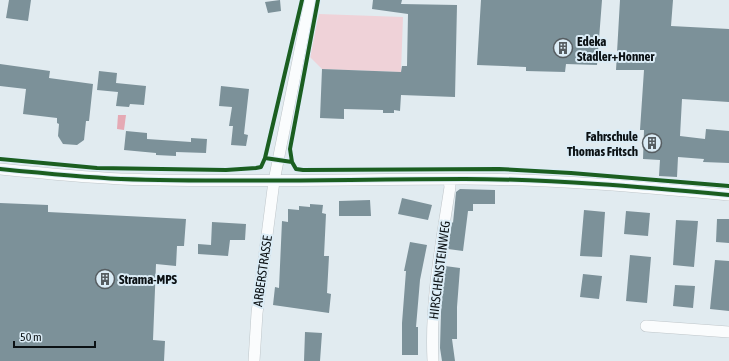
<svg xmlns="http://www.w3.org/2000/svg" width="729" height="361" viewBox="0 0 729 361" font-family="'Asap Condensed',sans-serif">
<rect width="100%" height="100%" fill="#e1ebf0"/>
<path fill="#efd2d8" d="M 319,14 L 403,17 L 401,72 L 322,69 L 309,56 Z"/>
<path fill="#e5a9b4" d="M 118,115 L 126,115 L 124,130 L 117,129 Z"/>
<path fill="#7c9199" d="M 9,0 L 31,0 L 28,21 L 6,18 Z
M 280,0 L 281,11 L 268,13 L 265,2 Z
M 373,0 L 402,0 L 401,4 L 457,5 L 455,97 L 401,95 L 400,111 L 394,110 L 394,113 L 383,113 L 383,110 L 344,109 L 344,119 L 320,118 L 322,69 L 401,72 L 402,66 L 407,66 L 408,14 L 372,9 Z
M 481,0 L 602,0 L 597,65 L 566,64 L 565,72 L 526,71 L 526,67 L 477,65 Z
M 620,0 L 673,0 L 671,26 L 729,29 L 729,102 L 682,99 L 680,136 L 705,139 L 706,129 L 729,131 L 729,163 L 703,162 L 704,159 L 678,157 L 677,177 L 659,176 L 660,160 L 643,159 L 644,130 L 640,130 L 644,70 L 616,70 Z
M 0,64 L 50,71 L 49,78 L 93,84 L 89,121 L 86,121 L 84,140 L 77,145 L 63,144 L 58,136 L 59,124 L 57,123 L 57,118 L 23,114 L 26,89 L 0,86 Z
M 99,71 L 117,73 L 116,83 L 146,86 L 144,105 L 130,104 L 129,107 L 116,106 L 118,92 L 97,90 Z
M 221,86 L 249,89 L 244,134 L 248,135 L 246,146 L 231,145 L 233,126 L 229,126 L 232,107 L 219,106 Z
M 126,131 L 147,133 L 147,139 L 191,142 L 191,138 L 207,139 L 206,153 L 176,152 L 176,156 L 156,155 L 156,153 L 124,150 Z
M 460,189 L 495,190 L 495,204 L 473,204 L 473,211 L 468,211 L 463,251 L 448,249 L 452,222 L 453,223 L 456,192 Z
M 402,198 L 432,205 L 428,220 L 398,214 Z
M 370,200 L 371,216 L 339,216 L 339,201 Z
M 0,203 L 48,205 L 48,212 L 186,219 L 184,246 L 177,246 L 176,266 L 156,264 L 153,340 L 165,341 L 164,361 L 0,361 Z
M 310,204 L 323,205 L 322,213 L 326,214 L 324,256 L 329,256 L 327,293 L 331,294 L 329,313 L 273,305 L 275,287 L 279,288 L 282,221 L 288,222 L 288,209 L 299,210 L 299,206 L 310,207 Z
M 584,210 L 605,212 L 602,257 L 580,256 Z
M 626,211 L 650,213 L 648,236 L 624,234 Z
M 717,219 L 729,219 L 729,243 L 716,242 Z
M 676,220 L 698,221 L 694,267 L 673,265 Z
M 212,222 L 246,224 L 245,240 L 230,240 L 228,256 L 198,254 L 198,244 L 211,245 Z
M 410,242 L 427,245 L 420,280 L 416,327 L 418,327 L 418,355 L 402,355 L 402,323 L 406,271 L 404,271 Z
M 630,255 L 651,257 L 647,303 L 626,301 Z
M 715,260 L 729,261 L 729,311 L 710,309 Z
M 445,266 L 460,268 L 457,307 L 457,339 L 452,339 L 455,361 L 442,361 L 440,348 L 441,312 Z
M 583,274 L 602,276 L 599,299 L 580,297 Z
M 675,285 L 695,286 L 693,308 L 673,306 Z
M 305,332 L 322,333 L 320,361 L 304,361 Z"/>
<g fill="none" stroke-linecap="round" stroke-linejoin="round">
<defs>
<path id="minor" d="M 0,169 C 40,173 80,177 121,179 C 236,183 350,179 465,179 C 553,179 642,187 729,195
M 646,326 L 729,332
M 254,361 L 257,313 L 274,181 L 310,0
M 433,361 C 430,303 441,245 450,187 L 449,180"/>
</defs>
<use href="#minor" stroke="#bfc6ca" stroke-width="12"/>
<use href="#minor" stroke="#fafcfd" stroke-width="11"/>
<defs>
<path id="cycleway" d="M 265,158 L 302,0
M 0,159 L 97,168 L 226,170 L 256,168 L 261,167 L 265,158 L 292,162 L 296,169 L 303,170 L 499,169 L 571,173 L 729,186
M 292,162 L 290,149 L 318,0
M 0,169 C 40,173 80,177 121,179 C 236,183 350,179 465,179 C 553,179 642,187 729,195"/>
</defs>
<use href="#cycleway" stroke="#dbecf6" stroke-width="6"/>
<use href="#cycleway" stroke="#1b5e20" stroke-width="4"/>
</g>
<defs>
<symbol id="building-ring" viewBox="-11 -11 22 22"><circle r="9.5" fill="#dbecf6" stroke="#565d61" stroke-width="1.5"/><path d="M-4-6H4V6H1V3H-1V6H-4ZM-2.5-4.3h1.7v1.8h-1.7ZM.8-4.3h1.7v1.8H.8ZM-2.5-1h1.7V.8h-1.7ZM.8-1h1.7V.8H.8Z" fill="#565d61"/></symbol>
</defs>
<g fill-rule="evenodd">
<use href="#building-ring" x="552" y="37" width="22" height="22"/>
<use href="#building-ring" x="641" y="132" width="22" height="22"/>
<use href="#building-ring" x="94" y="268" width="22" height="22"/>
</g>
<g text-anchor="middle" stroke-width="4" stroke-linejoin="round" paint-order="stroke">
<g font-size="13" font-weight="bold" fill="#0b1114" stroke="#dbecf6" text-anchor="start">
<text x="577" y="46">Edeka<tspan x="577" dy="15">Stadler+Honner</tspan></text>
<text x="638" y="141" text-anchor="end">Fahrschule<tspan x="638" dy="15">Thomas Fritsch</tspan></text>
<text x="119" y="284">Strama-MPS</text>
</g>
<g font-size="13" fill="#0b1114" stroke="#dbecf6">
<text transform="translate(439 270) rotate(-83)" y="5">HIRSCHENSTEINWEG</text>
<text transform="translate(262 271) rotate(-82)" y="5">ARBERSTRASSE</text>
</g>
</g>
<path d="M14 341v6h81v-6" fill="none" stroke="#0b1114" stroke-width="2"/>
<text x="20" y="341" font-size="12" fill="#0b1114" stroke="#dbecf6" stroke-width="3" paint-order="stroke">50 m</text>
</svg>
